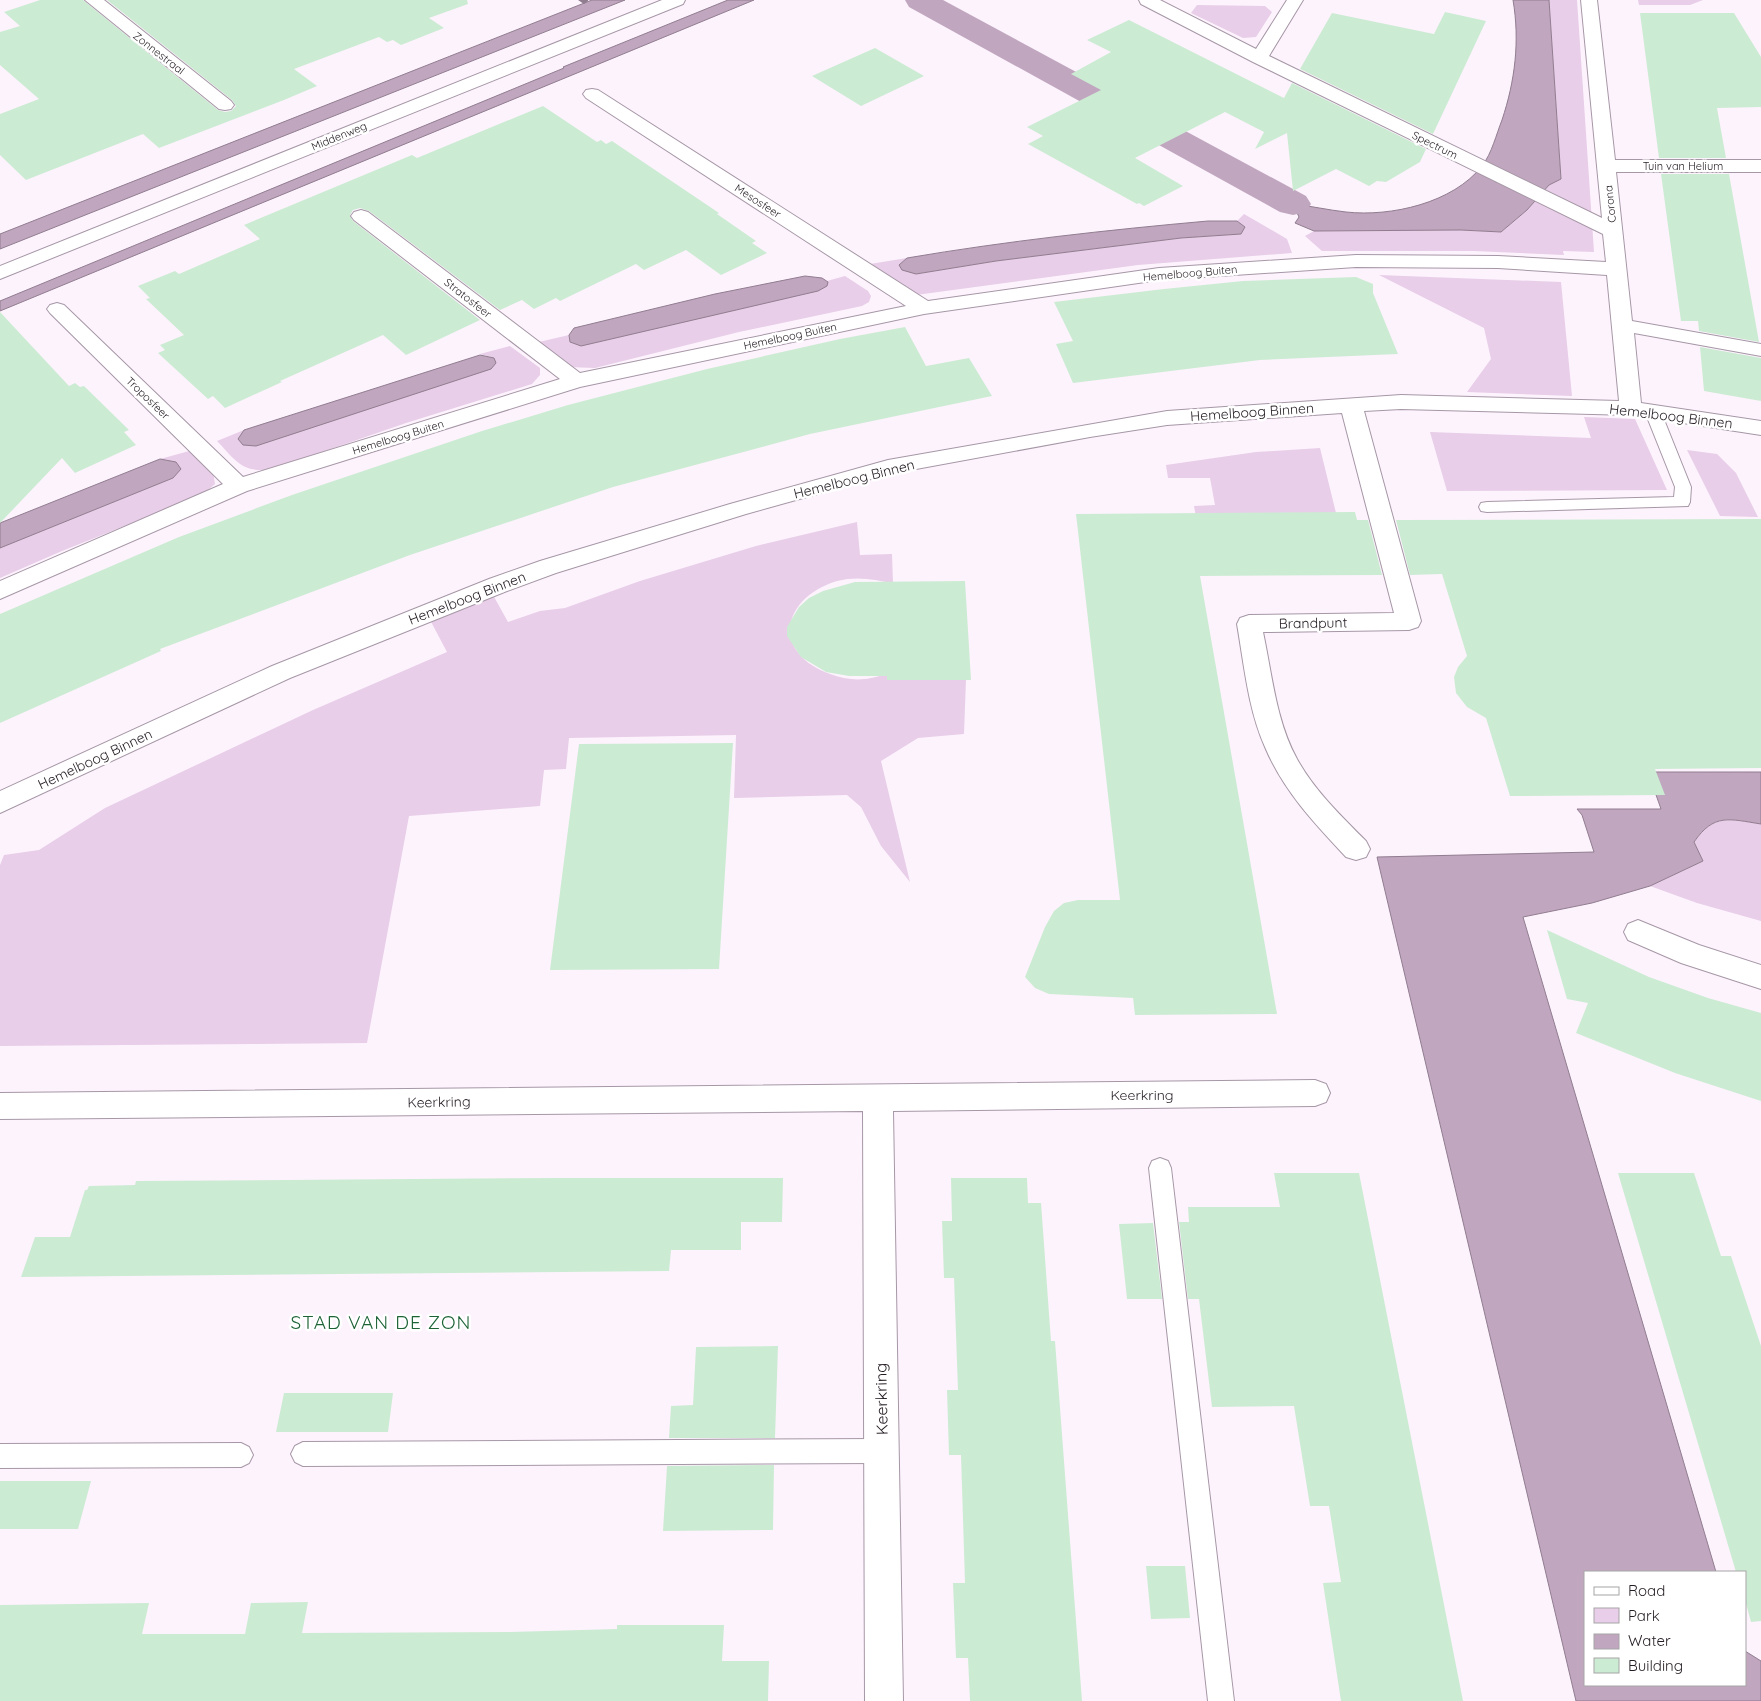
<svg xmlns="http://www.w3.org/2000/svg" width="1761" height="1701" viewBox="0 0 1761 1701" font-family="Quicksand,sans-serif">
<rect width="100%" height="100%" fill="#fdf3fd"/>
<path fill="#e8cee8" d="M 1549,0 L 1577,0 L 1594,252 L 1563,251 L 1564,255 L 1474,251 L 1322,251 L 1305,236 L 1314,231 L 1461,230 L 1501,232 L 1527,210 L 1549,185 L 1561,179 Z
M 1638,0 L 1703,0 L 1690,5 L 1639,5 Z
M 1197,5 L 1265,6 L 1272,12 L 1256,37 L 1243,38 L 1191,13 Z
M 1244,214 L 1287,239 L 1292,253 L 1138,265 L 916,295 L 870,264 L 907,258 L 899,265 L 916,274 L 996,261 L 1181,238 L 1241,234 L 1245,227 L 1237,221 Z
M 1379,275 L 1561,282 L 1572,396 L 1467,392 L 1491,359 L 1484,328 Z
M 845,276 L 868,291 L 871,296 L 869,302 L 862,306 L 739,332 L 595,368 L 568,367 L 539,342 L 569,335 L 570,342 L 581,346 L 690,319 Z
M 510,346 L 540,368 L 540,375 L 532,384 L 406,423 L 273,469 C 243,474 236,461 217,441 L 244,430 L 238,439 L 494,358 L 480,354 Z
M 1584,417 L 1635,419 L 1667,490 L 1447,491 L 1430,432 L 1591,438 Z
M 1320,448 L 1337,517 L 1196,517 L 1194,506 L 1215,505 L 1210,478 L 1168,478 L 1166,465 L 1256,452 Z
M 193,450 L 213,472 L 215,484 L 202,495 L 62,551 L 0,578 L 0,548 L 173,478 L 176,462 L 160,459 Z
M 1687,450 L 1717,454 L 1736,473 L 1758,517 L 1720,516 Z
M 857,522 L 860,555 L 892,554 L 893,584 C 875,579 856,576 837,581 C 781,598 771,653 830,674 C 843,679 858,681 871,678 C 879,677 886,673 894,673 C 917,673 942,677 966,679 L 964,734 L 918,738 L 881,761 L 910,882 L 881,846 L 861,807 L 847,795 L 734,798 L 736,735 L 569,738 L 566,769 L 544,770 L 540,806 L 409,816 L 367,1043 L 0,1046 L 0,865 L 4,855 L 39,850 L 105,808 L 313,710 L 447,652 L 429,618 L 493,595 L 508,622 L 540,611 L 565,608 L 640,581 L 756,546 Z
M 1734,819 L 1761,824 L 1761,921 L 1697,903 L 1650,886 L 1703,861 L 1694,842 C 1706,825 1713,821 1734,819 Z"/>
<path fill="#c0a6bf" stroke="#917d90" d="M 592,0 L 625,0 L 0,249 L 0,234 Z
M 728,0 L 754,0 L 0,311 L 0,301 L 564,68 L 563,67 Z
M 1513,0 L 1549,0 L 1561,179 L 1549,185 L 1527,210 L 1501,232 L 1461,230 L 1314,231 L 1295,223 L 1299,217 L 1293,204 C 1311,206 1328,210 1346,212 C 1391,217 1453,203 1482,166 C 1492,153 1496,135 1502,120 C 1515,81 1520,41 1513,0 Z
M 1208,221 L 1237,221 L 1245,227 L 1241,234 L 1181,238 L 996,261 L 916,274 L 902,270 L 899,265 L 907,258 C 1007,241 1107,230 1208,221 Z
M 805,276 L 822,278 L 828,282 L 827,286 L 818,291 L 581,346 L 570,342 L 569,335 L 574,328 L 715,294 Z
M 480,355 L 494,358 L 496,363 L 491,369 L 256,446 L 243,445 L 238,439 L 244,430 Z
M 160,459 L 176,462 L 181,469 L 173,478 L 0,548 L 0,523 Z
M 1648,772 L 1761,772 L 1761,824 C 1729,819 1714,813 1694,842 L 1703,861 L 1650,886 L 1592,903 L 1523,917 L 1716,1572 L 1585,1572 L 1585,1685 L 1745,1685 L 1745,1651 L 1761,1661 L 1761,1701 L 1576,1701 L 1377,857 L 1594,852 L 1582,815 L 1577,809 L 1661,809 Z"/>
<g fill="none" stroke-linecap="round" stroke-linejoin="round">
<path fill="#917d90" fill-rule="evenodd" d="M 578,0 L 588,0 L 588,1 L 584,4 Z"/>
<path fill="#c0a6bf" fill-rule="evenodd" d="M 905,0 L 943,0 L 1306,196 L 1311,204 L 1306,212 L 1293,215 L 1280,212 L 909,7 Z"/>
</g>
<path fill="#ccebd3" d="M 40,0 L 83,0 L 218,110 L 225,112 L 231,111 L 236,106 L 232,100 L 107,0 L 467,0 L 468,4 L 429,18 L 444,28 L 401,45 L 393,40 L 387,42 L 379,37 L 294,69 L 317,86 L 284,100 L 159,148 L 143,134 L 26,180 L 0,155 L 0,114 L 39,99 L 0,65 L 0,32 L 20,26 L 4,12 Z
M 1445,12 L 1486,21 L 1433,134 L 1300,69 L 1332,13 L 1434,34 Z
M 1640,13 L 1734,13 L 1761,57 L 1761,107 L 1717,108 L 1726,158 L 1659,158 Z
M 1129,20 L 1284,98 L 1292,83 L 1426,149 L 1420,162 L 1386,182 L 1377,181 L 1369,186 L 1336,169 L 1293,191 L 1287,133 L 1255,149 L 1264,132 L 1225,112 L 1135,158 L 1183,186 L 1144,206 L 1139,203 L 1137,204 L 1028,144 L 1043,136 L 1027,127 L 1101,90 L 1071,74 L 1111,52 L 1087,40 Z
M 875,48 L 924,76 L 861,106 L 812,76 Z
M 543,106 L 597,142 L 601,140 L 606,144 L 612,141 L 719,213 L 717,214 L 756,241 L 752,243 L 767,253 L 721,275 L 686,250 L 644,270 L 636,264 L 560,301 L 556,298 L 534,309 L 522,300 L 500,310 L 369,211 L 360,208 L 353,210 L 350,215 L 353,221 L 480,320 L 406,355 L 383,335 L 280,381 L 282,382 L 225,408 L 213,396 L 208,399 L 158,353 L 165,350 L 160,345 L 184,335 L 146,299 L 150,298 L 138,286 L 175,271 L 179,274 L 260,239 L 244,225 L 412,155 L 417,158 Z
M 1661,174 L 1729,174 L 1759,342 L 1699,331 L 1698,321 L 1681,321 Z
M 1356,277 L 1373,284 L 1373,293 L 1398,354 L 1260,360 L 1073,383 L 1056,344 L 1073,341 L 1054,302 L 1164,289 L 1243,281 Z
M 0,312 L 69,386 L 75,383 L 80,387 L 84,386 L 129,430 L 124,432 L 136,445 L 75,473 L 62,458 L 0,523 Z
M 905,327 L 926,366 L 969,358 L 992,396 L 810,434 L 613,487 L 410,555 L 160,649 L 161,651 L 0,723 L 0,614 L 179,537 L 292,495 L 482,431 L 568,405 L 707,369 L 840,339 Z
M 1700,347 L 1761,358 L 1761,401 L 1704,391 Z
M 1355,512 L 1357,520 L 1368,520 L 1382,575 L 1200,576 L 1277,1014 L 1135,1015 L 1133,998 L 1049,994 L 1035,988 L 1025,977 L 1045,927 L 1054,911 L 1064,903 L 1078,900 L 1120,900 L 1076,514 Z
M 1761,519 L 1761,768 L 1655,769 L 1665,795 L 1510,796 L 1486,718 L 1467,707 L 1456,693 L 1454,677 L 1458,667 L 1467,656 L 1442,574 L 1410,575 L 1396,520 Z
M 965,581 L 971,680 L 887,680 L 887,676 L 849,676 L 826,672 L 801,657 L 787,636 L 787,627 L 799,607 L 809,598 L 823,591 L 855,582 Z
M 733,743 L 719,969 L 550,970 L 579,744 Z
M 1547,930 L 1649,977 L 1708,998 L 1761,1013 L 1761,1101 L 1675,1073 L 1576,1033 L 1588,1003 L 1567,999 Z
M 1274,1173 L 1359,1173 L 1463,1701 L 1341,1701 L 1323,1583 L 1341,1582 L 1329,1506 L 1310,1506 L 1294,1406 L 1212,1407 L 1199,1299 L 1188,1299 L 1179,1222 L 1189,1222 L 1188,1207 L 1280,1207 Z
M 1618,1173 L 1694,1173 L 1721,1256 L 1731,1256 L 1761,1346 L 1761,1621 L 1751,1622 L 1745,1600 L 1745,1572 L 1736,1572 Z
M 559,1178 L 783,1178 L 782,1222 L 741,1222 L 741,1250 L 671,1250 L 669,1271 L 21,1277 L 35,1237 L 70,1237 L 85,1190 L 87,1190 L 89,1186 L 135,1185 L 136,1181 Z
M 951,1178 L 1027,1178 L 1028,1203 L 1041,1203 L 1051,1341 L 1055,1341 L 1082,1701 L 970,1701 L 968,1658 L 956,1658 L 953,1583 L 965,1583 L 961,1455 L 949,1455 L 947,1390 L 958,1390 L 954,1278 L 944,1278 L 942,1221 L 952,1221 Z
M 1153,1223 L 1162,1299 L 1127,1299 L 1119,1224 Z
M 778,1346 L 775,1438 L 669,1438 L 671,1406 L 693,1405 L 696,1347 Z
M 284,1393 L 393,1393 L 388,1432 L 276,1432 Z
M 774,1465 L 773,1530 L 663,1531 L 667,1466 Z
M 0,1481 L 91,1481 L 78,1529 L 0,1529 Z
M 1146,1566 L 1185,1566 L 1190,1618 L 1151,1619 Z
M 308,1602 L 302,1633 L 510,1632 L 617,1629 L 617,1625 L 724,1625 L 722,1661 L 769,1661 L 768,1701 L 0,1701 L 0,1605 L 149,1603 L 142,1634 L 245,1634 L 251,1603 Z"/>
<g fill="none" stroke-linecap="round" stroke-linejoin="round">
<defs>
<path id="lane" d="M 1653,407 L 1658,409 L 1661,412 L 1691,487 L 1690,502 L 1688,506 L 1487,512 L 1481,511 L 1479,507 L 1481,503 L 1487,502 L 1674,497 L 1675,487 L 1645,412 L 1648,409 Z
M 1160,1158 L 1168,1161 L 1171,1168 L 1234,1701 L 1208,1701 L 1149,1168 L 1152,1161 Z
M 881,1439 L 889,1443 L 893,1451 L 889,1459 L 881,1463 L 303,1466 L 295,1462 L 291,1454 L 295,1446 L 303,1442 Z
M 241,1443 L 249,1447 L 253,1455 L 249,1463 L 241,1467 L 0,1468 L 0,1444 Z"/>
<path id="street" d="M 85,0 L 104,0 L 231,101 L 234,105 L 231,109 L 225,110 L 219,109 Z
M 662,0 L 685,0 L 683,4 L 0,279 L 0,266 Z
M 1139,0 L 1160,0 L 1256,49 L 1287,0 L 1303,0 L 1269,56 L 1602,218 L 1581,0 L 1597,0 L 1615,160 L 1761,160 L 1761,172 L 1616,172 L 1632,321 L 1761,344 L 1761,356 L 1634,333 L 1641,403 L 1761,421 L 1761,435 L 1631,415 L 1401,409 L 1364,411 L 1421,621 L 1418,627 L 1409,630 L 1263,632 C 1272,674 1276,721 1297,759 C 1314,790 1341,816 1366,841 L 1370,849 L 1366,857 L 1356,860 L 1346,857 C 1314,823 1283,790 1265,747 C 1248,709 1244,664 1237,624 L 1240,618 L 1249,615 L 1394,613 L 1342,413 L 1167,425 L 1090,437 L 889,474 L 746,514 L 556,573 L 507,591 L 290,678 L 0,813 L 0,791 L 272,666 L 489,579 L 540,561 L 730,504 L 888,460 L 1167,411 L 1401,395 L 1619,401 L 1607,275 L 1498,268 L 1356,267 L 1159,280 L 924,314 L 580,387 L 247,491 L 0,599 L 0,581 L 223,484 L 50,313 L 47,309 L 50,305 L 57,303 L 64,305 L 243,477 L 560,379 L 354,220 L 351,216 L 354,212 L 361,210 L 368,212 L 580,373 L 906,306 L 586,98 L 583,94 L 586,90 L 592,89 L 598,90 L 928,301 L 1159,268 L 1356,255 L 1498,256 L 1606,262 L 1603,234 L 1253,62 L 1141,4 Z
M 1638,920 L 1699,945 L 1761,965 L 1761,989 L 1681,963 L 1628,940 L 1624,932 L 1628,924 Z
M 1315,1080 L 1326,1084 L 1330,1093 L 1326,1102 L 1315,1106 L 893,1111 L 903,1701 L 865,1701 L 863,1111 L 0,1119 L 0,1093 Z"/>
</defs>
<use href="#lane" stroke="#a697a6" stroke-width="2"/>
<use href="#street" stroke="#a697a6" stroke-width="2"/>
<use href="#lane" fill="#fff" fill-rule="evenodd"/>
<use href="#street" fill="#fff" fill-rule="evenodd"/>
</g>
<g text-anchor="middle" stroke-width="5" stroke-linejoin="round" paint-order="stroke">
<g font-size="11" fill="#241d23" stroke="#fff">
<text transform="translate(159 53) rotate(38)" y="4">Zonnestraal</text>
<text transform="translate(339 136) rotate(-22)" y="4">Middenweg</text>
<text transform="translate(1435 145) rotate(26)" y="4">Spectrum</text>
<text x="1683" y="170">Tuin van Helium</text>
<text transform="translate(758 201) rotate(33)" y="4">Mesosfeer</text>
<text transform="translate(1610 204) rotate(-96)" y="4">Corona</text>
<text transform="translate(1190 273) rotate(-5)" y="4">Hemelboog Buiten</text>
<text transform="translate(468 298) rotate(38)" y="4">Stratosfeer</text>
<text transform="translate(790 336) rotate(-12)" y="4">Hemelboog Buiten</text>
<text transform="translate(148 398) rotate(44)" y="4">Troposfeer</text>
<text transform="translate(398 437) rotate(-17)" y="4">Hemelboog Buiten</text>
</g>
<g font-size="14" fill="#241d23" stroke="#fff">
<text transform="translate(1252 412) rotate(-4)" y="5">Hemelboog Binnen</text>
<text transform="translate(1671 416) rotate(7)" y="5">Hemelboog Binnen</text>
<text transform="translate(854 479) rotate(-14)" y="5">Hemelboog Binnen</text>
<text transform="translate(467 598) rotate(-21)" y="5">Hemelboog Binnen</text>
<text transform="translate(1313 623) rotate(-1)" y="5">Brandpunt</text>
<text transform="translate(95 759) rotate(-25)" y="5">Hemelboog Binnen</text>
<text x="1142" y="1100">Keerkring</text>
<text transform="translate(439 1102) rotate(-1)" y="5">Keerkring</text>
</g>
<g font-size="16" fill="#241d23" stroke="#fff">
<text transform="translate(881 1399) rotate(-91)" y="6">Keerkring</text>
</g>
<g font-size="19" letter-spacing="1" fill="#1d6336" stroke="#fff">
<text x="381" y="1329">STAD VAN DE ZON</text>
</g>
</g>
<rect x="1584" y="1571" width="162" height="115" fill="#ffffff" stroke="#a7a5a7"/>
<rect x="1594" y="1587" width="25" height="8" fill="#ffffff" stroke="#a7a5a7"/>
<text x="1628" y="1596" font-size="15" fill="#241d23">Road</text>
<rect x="1594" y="1608" width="25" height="15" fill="#e8cee8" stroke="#a7a5a7"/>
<text x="1628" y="1621" font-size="15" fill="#241d23">Park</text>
<rect x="1594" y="1634" width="25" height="15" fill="#c0a6bf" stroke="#a7a5a7"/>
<text x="1628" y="1646" font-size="15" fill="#241d23">Water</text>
<rect x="1594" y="1658" width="25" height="15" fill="#ccebd3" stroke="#a7a5a7"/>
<text x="1628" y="1671" font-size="15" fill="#241d23">Building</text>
</svg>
